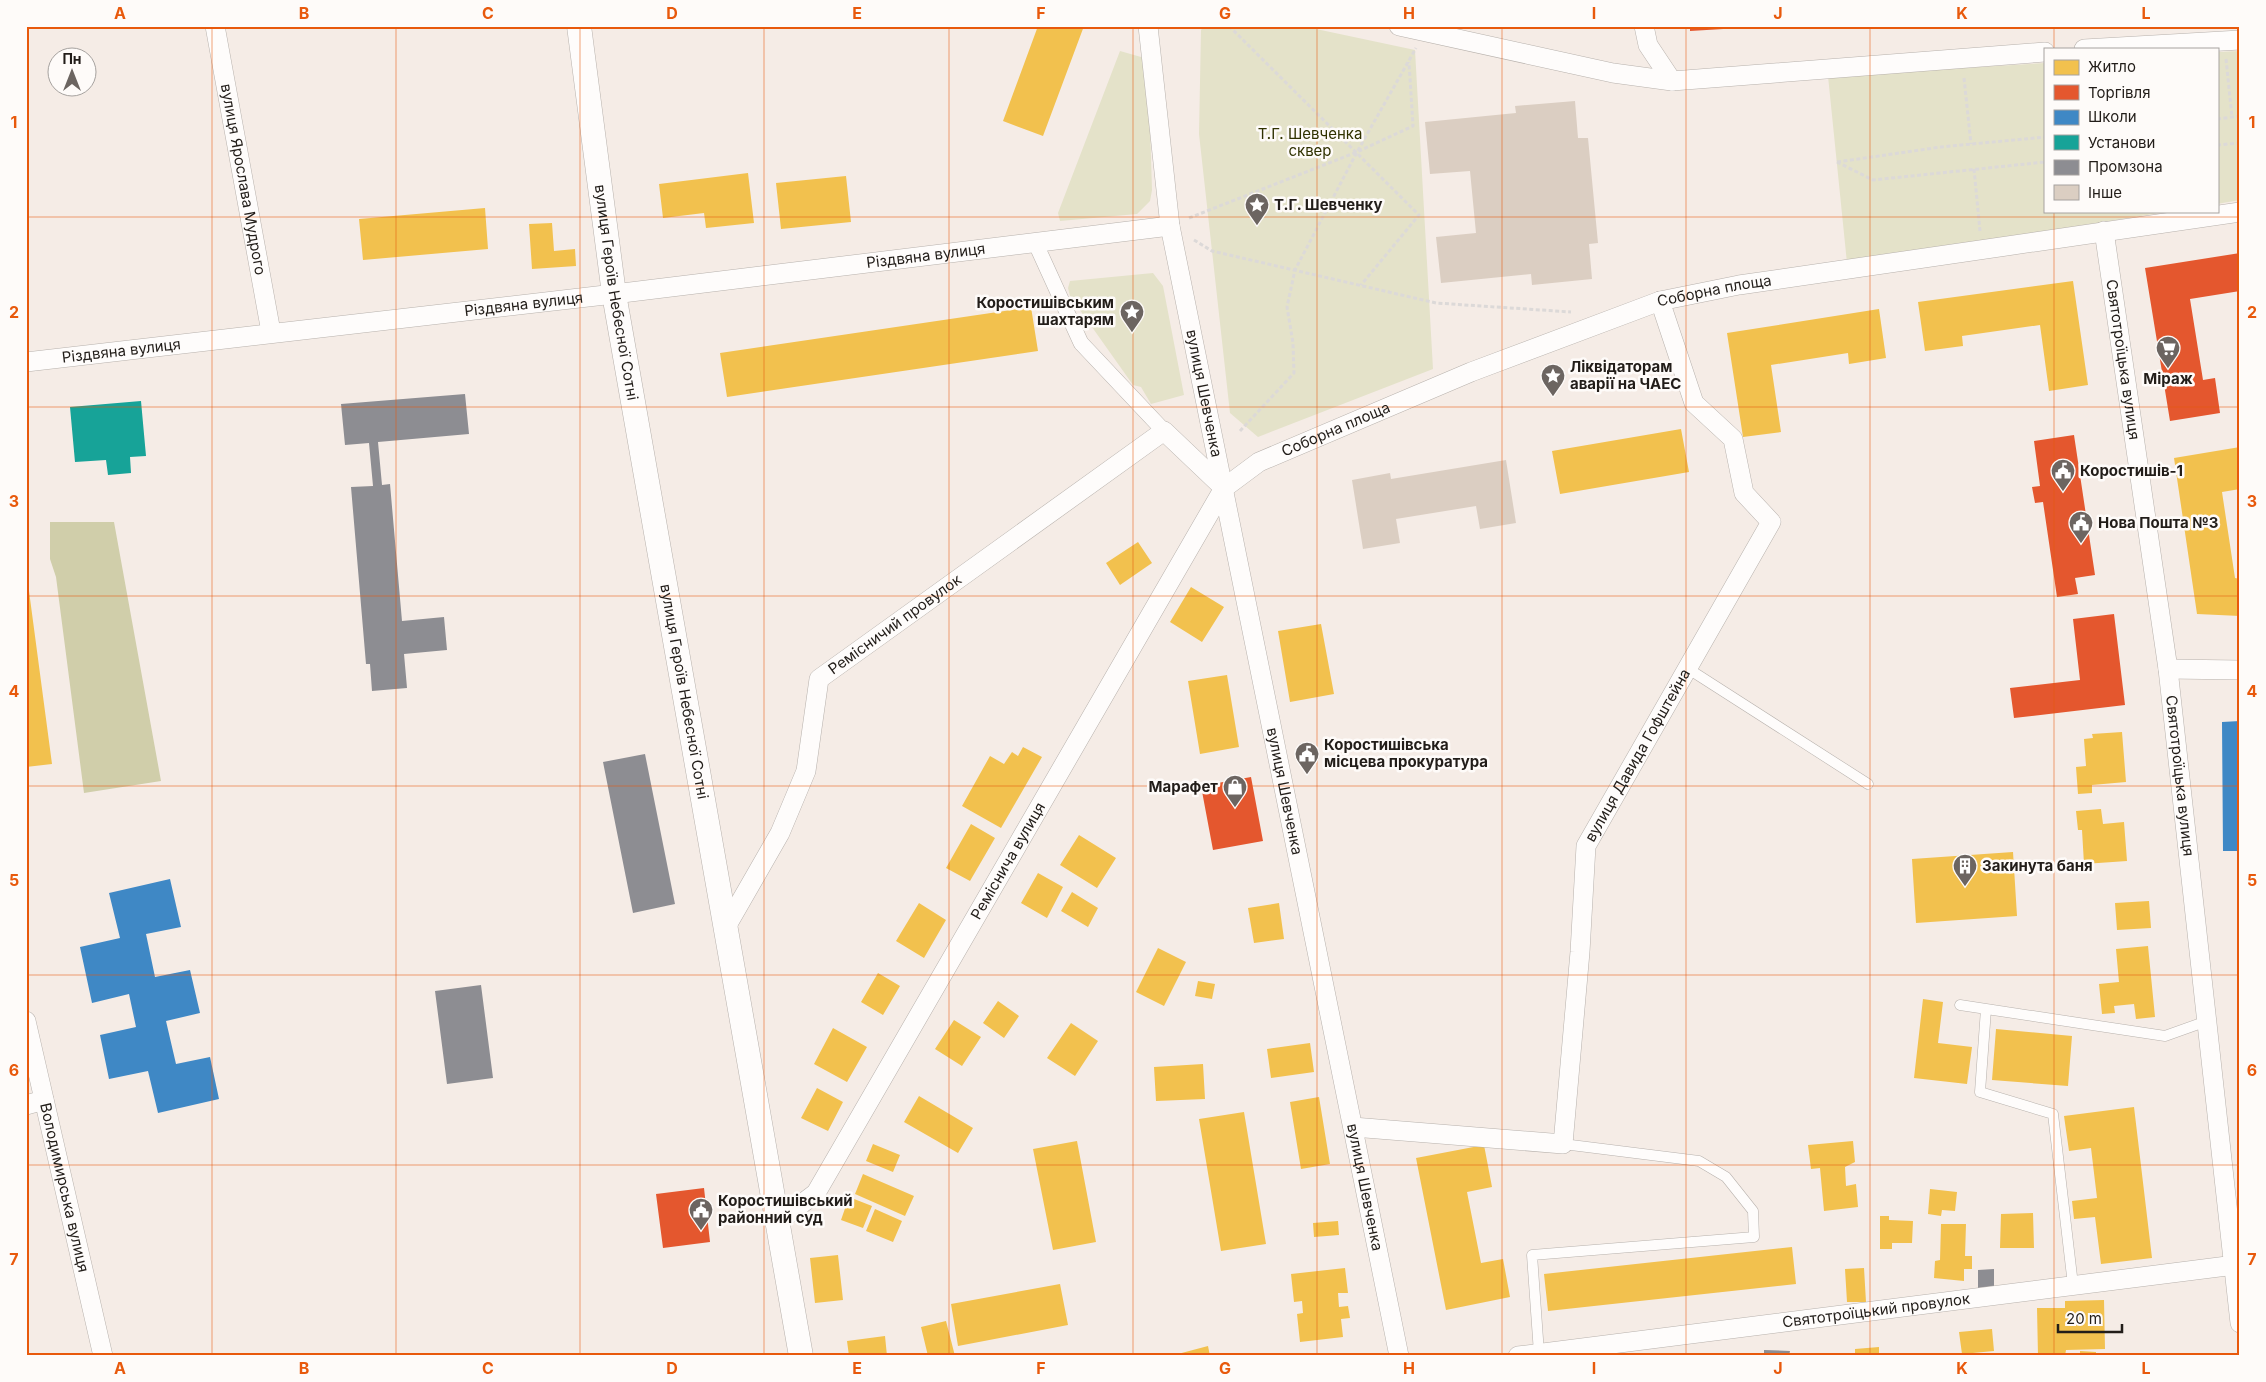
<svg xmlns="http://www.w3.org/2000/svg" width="2266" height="1382" viewBox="0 0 2266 1382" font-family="Inter,sans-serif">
<rect width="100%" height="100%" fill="#f5ece6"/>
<path fill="#e4e2c9" d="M 1204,26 L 1302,26 L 1415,50 L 1433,369 L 1258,437 L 1230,413 L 1199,134 L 1201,30 Z
M 1120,51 L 1148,59 L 1152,190 L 1150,201 L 1137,214 L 1060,221 L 1058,213 Z
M 2240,51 L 2240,200 L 2217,204 L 2217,52 Z
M 2045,63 L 2045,211 L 2172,211 L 1847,263 L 1828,76 Z
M 1153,273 L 1163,286 L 1184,395 L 1151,404 L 1141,387 L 1133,385 L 1070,296 L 1068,288 L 1070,281 Z"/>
<path fill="#d0ceaa" d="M 50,522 L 114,522 L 161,781 L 84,793 L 56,577 L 50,559 Z"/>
<path fill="#f2c14e" d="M 1038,26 L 1084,26 L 1043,136 L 1003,121 Z
M 748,173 L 754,223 L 706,228 L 704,213 L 663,218 L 659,184 Z
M 846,176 L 851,222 L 781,229 L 776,183 Z
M 485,208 L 488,249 L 363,260 L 359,219 Z
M 552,223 L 554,251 L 575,249 L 576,266 L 532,269 L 529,224 Z
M 2073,281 L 2088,385 L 2049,391 L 2040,325 L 1962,336 L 1963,346 L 1925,351 L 1918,302 Z
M 1031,307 L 1038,351 L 727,397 L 720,353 Z
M 1879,309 L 1886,358 L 1849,364 L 1848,353 L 1771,365 L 1781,432 L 1743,437 L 1727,333 Z
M 1681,429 L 1689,472 L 1560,494 L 1552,451 Z
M 2240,447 L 2240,489 L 2222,492 L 2235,578 L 2240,579 L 2240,616 L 2197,614 L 2174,458 Z
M 1138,542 L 1152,563 L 1120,585 L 1106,563 Z
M 1191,587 L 1224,607 L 1202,642 L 1170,622 Z
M 26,591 L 29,591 L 52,764 L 26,767 Z
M 1321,624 L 1334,694 L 1290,702 L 1278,631 Z
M 1227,675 L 1239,747 L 1200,754 L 1188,681 Z
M 2122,732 L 2126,782 L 2092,785 L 2092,793 L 2078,794 L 2076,767 L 2086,766 L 2084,739 L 2093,738 L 2092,734 Z
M 1023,747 L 1042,757 L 1001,828 L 962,806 L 990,756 L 1004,764 L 1012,752 L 1018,756 Z
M 2101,809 L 2103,824 L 2124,822 L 2127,861 L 2084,864 L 2082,830 L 2078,830 L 2076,811 Z
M 971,824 L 995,838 L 970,881 L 946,868 Z
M 1079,835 L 1116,858 L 1097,888 L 1060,865 Z
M 2013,852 L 2017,916 L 1916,923 L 1912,859 Z
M 1038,873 L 1063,887 L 1047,918 L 1021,903 Z
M 1072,892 L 1098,908 L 1088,927 L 1061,911 Z
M 2149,901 L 2151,928 L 2117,930 L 2115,903 Z
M 919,903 L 946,920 L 924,958 L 896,941 Z
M 1279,903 L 1284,939 L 1254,943 L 1248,908 Z
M 2148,946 L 2155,1017 L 2136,1019 L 2134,1004 L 2114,1006 L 2115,1013 L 2102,1014 L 2099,984 L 2119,982 L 2116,949 Z
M 1158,948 L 1186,962 L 1164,1006 L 1136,992 Z
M 878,973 L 900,986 L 883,1015 L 861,1002 Z
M 1198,981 L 1215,984 L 1212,999 L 1195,996 Z
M 1923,999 L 1943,1002 L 1938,1043 L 1972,1047 L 1967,1084 L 1914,1078 Z
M 998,1001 L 1019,1016 L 1004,1038 L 983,1023 Z
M 954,1020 L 981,1037 L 962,1066 L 935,1049 Z
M 1071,1023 L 1098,1041 L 1075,1076 L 1047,1058 Z
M 833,1028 L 867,1047 L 847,1082 L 814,1064 Z
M 1996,1029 L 2072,1036 L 2068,1086 L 1992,1080 Z
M 1310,1043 L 1314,1072 L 1271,1078 L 1267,1049 Z
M 1203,1064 L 1205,1099 L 1156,1101 L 1154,1067 Z
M 817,1088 L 843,1102 L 828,1131 L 801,1118 Z
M 919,1096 L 973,1128 L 958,1153 L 904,1122 Z
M 1319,1097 L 1330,1164 L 1301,1169 L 1290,1102 Z
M 2134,1107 L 2152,1258 L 2101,1264 L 2095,1217 L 2074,1219 L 2072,1201 L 2097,1198 L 2091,1148 L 2069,1151 L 2064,1116 Z
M 1244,1112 L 1266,1244 L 1221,1251 L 1199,1119 Z
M 1077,1141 L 1096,1242 L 1053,1250 L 1033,1149 Z
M 1853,1141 L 1855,1162 L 1845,1167 L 1846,1186 L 1856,1184 L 1858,1207 L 1824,1211 L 1820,1168 L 1811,1169 L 1808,1145 Z
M 873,1144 L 900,1155 L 893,1172 L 866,1161 Z
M 1484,1145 L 1492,1187 L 1467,1192 L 1481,1263 L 1503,1259 L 1510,1297 L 1446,1310 L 1416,1158 Z
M 863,1174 L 914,1196 L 905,1216 L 855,1194 Z
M 1930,1189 L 1957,1192 L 1955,1211 L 1942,1210 L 1941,1216 L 1928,1214 Z
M 849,1197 L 872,1206 L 863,1228 L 841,1220 Z
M 875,1209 L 902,1221 L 893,1242 L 866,1231 Z
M 2033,1213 L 2034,1248 L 2000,1248 L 2001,1214 Z
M 1880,1216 L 1889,1216 L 1889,1220 L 1913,1221 L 1912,1243 L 1892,1243 L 1892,1249 L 1880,1249 Z
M 1338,1221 L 1339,1235 L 1314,1237 L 1313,1223 Z
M 1941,1224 L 1966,1224 L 1965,1256 L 1972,1256 L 1972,1269 L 1964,1269 L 1964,1281 L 1934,1278 L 1935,1261 L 1940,1260 Z
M 1792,1247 L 1796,1284 L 1548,1311 L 1544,1274 Z
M 838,1255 L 843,1300 L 815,1303 L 810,1258 Z
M 1345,1268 L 1348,1293 L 1338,1293 L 1339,1307 L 1348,1306 L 1350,1318 L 1341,1319 L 1343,1337 L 1300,1342 L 1297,1314 L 1303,1313 L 1302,1301 L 1294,1302 L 1291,1274 Z
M 1864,1268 L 1866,1302 L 1847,1302 L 1845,1269 Z
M 1060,1284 L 1068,1325 L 958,1346 L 951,1304 Z
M 2104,1300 L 2105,1349 L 2066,1350 L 2065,1356 L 2038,1356 L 2037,1308 L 2065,1308 L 2065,1301 Z
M 946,1321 L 955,1356 L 928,1356 L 921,1327 Z
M 1992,1329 L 1994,1351 L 1962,1354 L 1959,1332 Z
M 885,1336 L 887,1356 L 849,1356 L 847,1341 Z
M 1208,1346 L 1210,1356 L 1174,1356 L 1174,1355 Z
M 1879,1347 L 1879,1356 L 1855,1356 L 1855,1349 Z
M 2080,1351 L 2096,1352 L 2096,1356 L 2080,1356 Z"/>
<path fill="#e4572e" d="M 1690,26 L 1740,26 L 1740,28 L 1690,31 Z
M 2240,253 L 2240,291 L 2190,299 L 2203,380 L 2215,378 L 2220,413 L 2170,421 L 2145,268 Z
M 2074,435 L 2095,575 L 2075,578 L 2078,594 L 2057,597 L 2043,502 L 2035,503 L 2032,487 L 2040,486 L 2034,441 Z
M 2114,614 L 2125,705 L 2014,718 L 2010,688 L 2080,680 L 2073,619 Z
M 1251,777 L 1263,841 L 1213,850 L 1201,786 Z
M 704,1188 L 710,1242 L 663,1248 L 656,1194 Z"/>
<path fill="#3f88c5" d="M 2240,721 L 2240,851 L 2223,851 L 2222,722 Z
M 170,879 L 181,927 L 146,934 L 155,977 L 190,970 L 200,1013 L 166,1021 L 176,1064 L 210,1057 L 219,1099 L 158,1113 L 148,1071 L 109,1079 L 100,1035 L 136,1027 L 129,994 L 92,1003 L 80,947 L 120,938 L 109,893 Z"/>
<path fill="#17a398" d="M 141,401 L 146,456 L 130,457 L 131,473 L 108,475 L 106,460 L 75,462 L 70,407 Z"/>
<path fill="#8d8d92" d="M 465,394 L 469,434 L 378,442 L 382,485 L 390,484 L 402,621 L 444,617 L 447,650 L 404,654 L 407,688 L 372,691 L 370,664 L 366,664 L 351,487 L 373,486 L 369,443 L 345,445 L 341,404 Z
M 645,754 L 675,904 L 633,913 L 603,762 Z
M 481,985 L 493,1078 L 447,1084 L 435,991 Z
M 1994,1269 L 1994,1287 L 1978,1288 L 1978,1270 Z
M 1764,1350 L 1790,1351 L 1789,1356 L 1764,1356 Z"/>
<path fill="#dbcec2" d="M 1575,101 L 1578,138 L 1588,138 L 1598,243 L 1589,244 L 1592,279 L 1532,285 L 1531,274 L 1441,283 L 1436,237 L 1476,233 L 1470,171 L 1430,174 L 1425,122 L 1516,113 L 1515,106 Z
M 1506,460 L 1516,523 L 1480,529 L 1476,506 L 1396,519 L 1400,543 L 1363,549 L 1352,480 L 1390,473 L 1391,479 Z"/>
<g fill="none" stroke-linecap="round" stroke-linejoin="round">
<defs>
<path id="service" d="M 1687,668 L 1868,784
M 1960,1005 L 2165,1036 L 2207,1021
M 1986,1009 L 1980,1092 L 2053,1114 L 2073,1285
M 1539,1353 L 1532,1255 L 1754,1237 L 1753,1211 L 1726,1177 L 1699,1161 L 1563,1144"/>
<path id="pedestrian" d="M 1035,242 L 1081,343 L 1164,431"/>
<g id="minor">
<path id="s1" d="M 215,26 L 271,332"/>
<path id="s2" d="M 1148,26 L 1170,226 L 1399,1356"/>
<path d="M 1399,26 L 1613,73 L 1672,81 L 2045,52"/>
<path d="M 1644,26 L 1648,45 L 1672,81"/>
<path d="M 2084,49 L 2240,40"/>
<path id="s3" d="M 2104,231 L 2168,669 L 2240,1323"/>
<path id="s4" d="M 26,362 L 614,294 L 1170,226"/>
<path d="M 2168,669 L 2240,670"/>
<path id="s5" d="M 726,927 L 780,833 L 806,771 L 819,679 L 1164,431 L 1224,488"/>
<path id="s6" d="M 26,1021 L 103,1356"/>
<path d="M 26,1105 L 44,1100"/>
<path id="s7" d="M 1353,1127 L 1563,1144 L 1580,952 L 1586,846 L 1771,522 L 1744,493 L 1733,439 L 1694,403 L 1660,301"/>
<path id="s8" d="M 779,1221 L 816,1193 L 1224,488 L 1259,462 L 1471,372 L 1660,301 L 1739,285 L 2240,212"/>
<path id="s9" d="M 1518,1356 L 2235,1265"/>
</g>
<g id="tertiary">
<path id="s10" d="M 579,26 L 614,294 L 801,1356"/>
</g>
</defs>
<use href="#service" stroke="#b7b1ac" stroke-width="11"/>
<use href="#pedestrian" stroke="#b7b1ac" stroke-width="16"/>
<use href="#minor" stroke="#b7b1ac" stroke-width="20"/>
<use href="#tertiary" stroke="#b7b1ac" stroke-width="25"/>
<path stroke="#dcd9d8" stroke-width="3" stroke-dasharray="4 2.5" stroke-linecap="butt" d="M 1229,26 L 1419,215 L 1361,285
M 2226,59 L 2232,117
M 1964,78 L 1971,144
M 2217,119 L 2240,116
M 2217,145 L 2240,143
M 1837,162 L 1873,180 L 2045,162
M 1837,162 L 1941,147 L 2045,137
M 1974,169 L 1980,231
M 1189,218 L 1357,152 L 1413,126 L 1409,62
M 1194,240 L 1212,251 L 1436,303 L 1571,312
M 1240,431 L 1294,373 L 1293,343 L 1287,307 L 1295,270 L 1357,152 L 1416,48"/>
<use href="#service" stroke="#fefcfb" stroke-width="10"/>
<use href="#pedestrian" stroke="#fefcfb" stroke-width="15"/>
<use href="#minor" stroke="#fefcfb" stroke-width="19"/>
<use href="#tertiary" stroke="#fefcfb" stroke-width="24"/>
</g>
<path fill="none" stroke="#e8590c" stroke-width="1" stroke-opacity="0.55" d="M 212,26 L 212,1356M 396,26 L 396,1356M 580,26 L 580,1356M 764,26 L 764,1356M 949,26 L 949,1356M 1133,26 L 1133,1356M 1317,26 L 1317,1356M 1502,26 L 1502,1356M 1686,26 L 1686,1356M 1870,26 L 1870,1356M 2054,26 L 2054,49M 2054,211 L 2054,1356M 26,217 L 2240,217M 26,407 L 2240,407M 26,596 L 2240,596M 26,786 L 2240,786M 26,975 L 2240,975M 26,1165 L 2240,1165"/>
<defs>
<symbol id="sight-pin" viewBox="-11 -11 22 30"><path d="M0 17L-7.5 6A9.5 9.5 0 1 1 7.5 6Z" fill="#6c6561" stroke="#fefbf9"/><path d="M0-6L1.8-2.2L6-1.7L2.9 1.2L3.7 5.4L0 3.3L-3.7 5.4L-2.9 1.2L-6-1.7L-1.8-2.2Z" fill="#fff"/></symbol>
<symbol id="supermarket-pin" viewBox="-11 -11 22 30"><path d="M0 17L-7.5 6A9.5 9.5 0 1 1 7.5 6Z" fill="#6c6561" stroke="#fefbf9"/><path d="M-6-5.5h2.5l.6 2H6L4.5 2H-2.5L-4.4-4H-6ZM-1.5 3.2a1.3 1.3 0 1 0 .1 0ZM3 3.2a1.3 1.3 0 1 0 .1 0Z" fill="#fff"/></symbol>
<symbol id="civic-pin" viewBox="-11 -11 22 30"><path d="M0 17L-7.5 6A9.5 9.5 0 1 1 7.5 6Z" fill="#6c6561" stroke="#fefbf9"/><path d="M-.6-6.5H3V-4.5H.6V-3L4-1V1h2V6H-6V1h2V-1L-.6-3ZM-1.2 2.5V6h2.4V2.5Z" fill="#fff"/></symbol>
<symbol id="shop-pin" viewBox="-11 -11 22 30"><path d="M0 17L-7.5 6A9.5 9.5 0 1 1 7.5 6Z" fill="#6c6561" stroke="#fefbf9"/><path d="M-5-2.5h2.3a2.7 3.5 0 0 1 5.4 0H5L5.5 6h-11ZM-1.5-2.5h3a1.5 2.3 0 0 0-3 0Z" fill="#fff"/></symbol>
<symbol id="building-pin" viewBox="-11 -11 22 30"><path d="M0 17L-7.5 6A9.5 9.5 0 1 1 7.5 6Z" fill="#6c6561" stroke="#fefbf9"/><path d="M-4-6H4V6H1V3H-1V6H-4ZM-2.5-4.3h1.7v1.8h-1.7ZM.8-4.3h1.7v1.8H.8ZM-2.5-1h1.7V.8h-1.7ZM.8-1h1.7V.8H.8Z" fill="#fff"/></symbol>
</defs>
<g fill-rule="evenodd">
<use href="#sight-pin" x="1243" y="191" width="28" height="38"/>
<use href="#sight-pin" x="1118" y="298" width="28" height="38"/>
<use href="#supermarket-pin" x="2154" y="334" width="28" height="38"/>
<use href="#sight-pin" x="1539" y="362" width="28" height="38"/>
<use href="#civic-pin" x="2049" y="457" width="28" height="38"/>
<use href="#civic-pin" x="2067" y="509" width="28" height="38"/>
<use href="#civic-pin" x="1293" y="740" width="28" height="38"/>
<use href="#shop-pin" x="1221" y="773" width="28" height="38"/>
<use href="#building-pin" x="1951" y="852" width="28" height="38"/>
<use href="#civic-pin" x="687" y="1196" width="28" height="38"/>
</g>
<g text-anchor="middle" stroke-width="5" stroke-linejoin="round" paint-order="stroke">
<g font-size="15" fill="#303200" stroke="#fefbf9">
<text x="1310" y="139">Т.Г. Шевченка<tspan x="1310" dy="17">сквер</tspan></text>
</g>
<g font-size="15" fill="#221d19" stroke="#fefbf9">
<text dy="5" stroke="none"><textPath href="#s1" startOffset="156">вулиця Ярослава Мудрого</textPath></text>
<text dy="5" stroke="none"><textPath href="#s4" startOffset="906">Різдвяна вулиця</textPath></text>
<text dy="5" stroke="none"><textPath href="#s8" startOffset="1392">Соборна площа</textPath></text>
<text dy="5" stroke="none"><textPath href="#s10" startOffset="269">вулиця Героїв Небесної Сотні</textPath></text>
<text dy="5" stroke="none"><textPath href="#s4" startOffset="501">Різдвяна вулиця</textPath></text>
<text dy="5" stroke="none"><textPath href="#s4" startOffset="96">Різдвяна вулиця</textPath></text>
<text dy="5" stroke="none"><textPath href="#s3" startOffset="130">Святотроїцька вулиця</textPath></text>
<text dy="5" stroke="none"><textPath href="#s2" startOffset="372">вулиця Шевченка</textPath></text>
<text dy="5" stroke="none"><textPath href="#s8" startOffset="988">Соборна площа</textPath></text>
<text dy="5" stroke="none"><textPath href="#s5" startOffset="362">Ремісничий провулок</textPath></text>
<text dy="5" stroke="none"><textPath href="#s10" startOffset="674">вулиця Героїв Небесної Сотні</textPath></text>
<text dy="5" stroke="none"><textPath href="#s7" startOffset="614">вулиця Давида Гофштейна</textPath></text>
<text dy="5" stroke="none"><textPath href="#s3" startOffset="550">Святотроїцька вулиця</textPath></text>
<text dy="5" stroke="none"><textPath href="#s2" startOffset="778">вулиця Шевченка</textPath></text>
<text dy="5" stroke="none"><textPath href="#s8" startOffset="430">Реміснича вулиця</textPath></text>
<text dy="5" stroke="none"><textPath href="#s2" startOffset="1182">вулиця Шевченка</textPath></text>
<text dy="5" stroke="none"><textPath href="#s6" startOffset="171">Володимирська вулиця</textPath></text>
<text dy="5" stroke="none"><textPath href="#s9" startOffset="361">Святотроїцький провулок</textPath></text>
</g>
<g font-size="15" font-weight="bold" fill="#221d19" stroke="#fefbf9" text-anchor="start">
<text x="1274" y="210">Т.Г. Шевченку</text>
<text x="1114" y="308" text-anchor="end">Коростишівським<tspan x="1114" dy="17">шахтарям</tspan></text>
<text x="1570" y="372">Ліквідаторам<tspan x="1570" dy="17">аварії на ЧАЕС</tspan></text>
<text x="2168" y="384" text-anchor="middle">Міраж</text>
<text x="2080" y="476">Коростишів-1</text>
<text x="2098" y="528">Нова Пошта №3</text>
<text x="1324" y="750">Коростишівська<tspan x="1324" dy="17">місцева прокуратура</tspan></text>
<text x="1218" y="792" text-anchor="end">Марафет</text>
<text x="1982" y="871">Закинута баня</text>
<text x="718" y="1206">Коростишівський<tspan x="718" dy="17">районний суд</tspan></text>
</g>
</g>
<rect width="2266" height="1382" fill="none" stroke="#fefbf9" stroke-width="55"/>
<rect x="2044" y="48" width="175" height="165" fill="#fefbf9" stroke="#a6a29f"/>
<rect x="2054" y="60" width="25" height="15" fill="#f2c14e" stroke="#a6a29f"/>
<text x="2088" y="72" font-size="15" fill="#221d19">Житло</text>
<rect x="2054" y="85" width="25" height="15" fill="#e4572e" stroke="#a6a29f"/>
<text x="2088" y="98" font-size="15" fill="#221d19">Торгівля</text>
<rect x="2054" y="110" width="25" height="15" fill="#3f88c5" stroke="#a6a29f"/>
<text x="2088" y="122" font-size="15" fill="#221d19">Школи</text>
<rect x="2054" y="135" width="25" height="15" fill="#17a398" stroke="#a6a29f"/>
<text x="2088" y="148" font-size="15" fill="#221d19">Установи</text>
<rect x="2054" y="160" width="25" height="15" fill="#8d8d92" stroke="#a6a29f"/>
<text x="2088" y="172" font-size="15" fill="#221d19">Промзона</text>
<rect x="2054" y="185" width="25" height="15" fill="#dbcec2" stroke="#a6a29f"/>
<text x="2088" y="198" font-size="15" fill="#221d19">Інше</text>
<g transform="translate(72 72)"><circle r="24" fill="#fefbf9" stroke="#a6a29f"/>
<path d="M0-4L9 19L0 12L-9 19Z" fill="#6c6561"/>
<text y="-8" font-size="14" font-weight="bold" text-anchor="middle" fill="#221d19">Пн</text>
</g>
<path d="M2058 1324v8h64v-8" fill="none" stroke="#221d19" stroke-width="2.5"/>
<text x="2066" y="1324" font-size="15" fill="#221d19" stroke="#fefbf9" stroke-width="4" paint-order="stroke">20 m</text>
<rect x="28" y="28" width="2210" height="1326" fill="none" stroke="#e8590c" stroke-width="2"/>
<g font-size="16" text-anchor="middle" font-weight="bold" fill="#e8590c">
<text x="120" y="19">A</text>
<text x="304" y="19">B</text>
<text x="488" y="19">C</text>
<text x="672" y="19">D</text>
<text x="857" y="19">E</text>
<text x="1041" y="19">F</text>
<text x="1225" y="19">G</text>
<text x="1409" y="19">H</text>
<text x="1594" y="19">I</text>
<text x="1778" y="19">J</text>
<text x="1962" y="19">K</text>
<text x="2146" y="19">L</text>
<text x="14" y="128">1</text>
<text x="2252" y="128">1</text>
<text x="14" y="318">2</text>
<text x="2252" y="318">2</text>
<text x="14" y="507">3</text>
<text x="2252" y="507">3</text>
<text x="14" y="697">4</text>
<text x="2252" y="697">4</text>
<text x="14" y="886">5</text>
<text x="2252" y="886">5</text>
<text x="14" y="1076">6</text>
<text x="2252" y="1076">6</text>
<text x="14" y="1265">7</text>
<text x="2252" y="1265">7</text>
<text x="120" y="1374">A</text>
<text x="304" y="1374">B</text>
<text x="488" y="1374">C</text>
<text x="672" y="1374">D</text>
<text x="857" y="1374">E</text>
<text x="1041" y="1374">F</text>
<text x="1225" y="1374">G</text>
<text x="1409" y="1374">H</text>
<text x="1594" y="1374">I</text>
<text x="1778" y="1374">J</text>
<text x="1962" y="1374">K</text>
<text x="2146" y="1374">L</text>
</g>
</svg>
